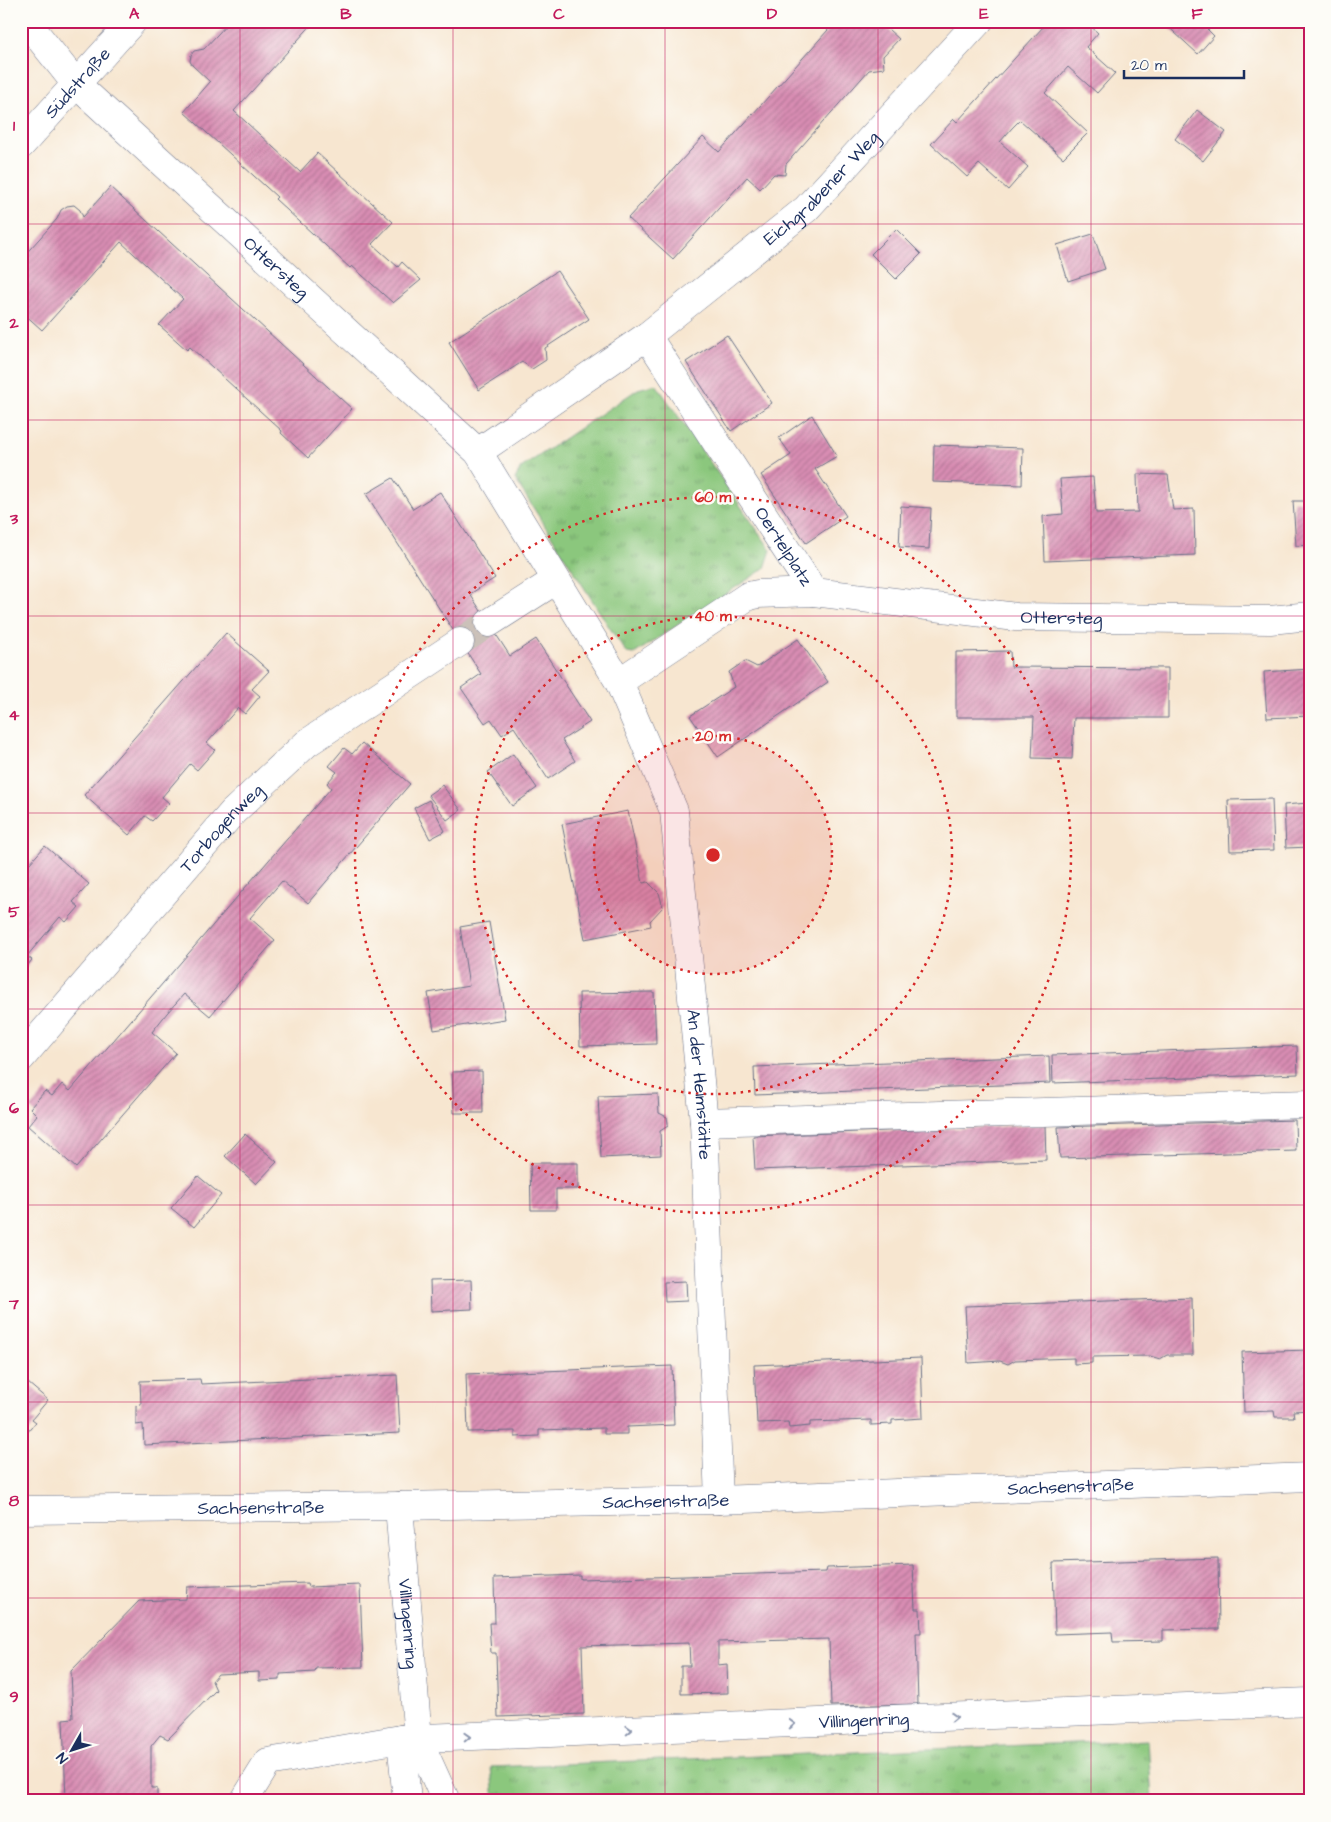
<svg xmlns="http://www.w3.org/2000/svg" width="1331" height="1822" viewBox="0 0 1331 1822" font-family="'Architects Daughter',sans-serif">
<defs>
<pattern id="grass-tufts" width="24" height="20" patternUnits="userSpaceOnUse" patternTransform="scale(1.25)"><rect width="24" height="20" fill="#8bc77d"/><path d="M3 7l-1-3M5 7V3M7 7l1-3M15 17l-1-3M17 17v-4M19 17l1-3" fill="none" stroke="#71a26a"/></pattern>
<pattern id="building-hatch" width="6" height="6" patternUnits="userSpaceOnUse" patternTransform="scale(1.25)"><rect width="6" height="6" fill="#d98db3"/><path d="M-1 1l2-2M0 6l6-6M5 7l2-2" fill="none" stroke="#af7495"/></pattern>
</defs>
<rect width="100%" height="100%" fill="#fdfcf7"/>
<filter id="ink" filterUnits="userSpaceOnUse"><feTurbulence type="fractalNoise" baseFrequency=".02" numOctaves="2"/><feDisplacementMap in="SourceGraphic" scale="10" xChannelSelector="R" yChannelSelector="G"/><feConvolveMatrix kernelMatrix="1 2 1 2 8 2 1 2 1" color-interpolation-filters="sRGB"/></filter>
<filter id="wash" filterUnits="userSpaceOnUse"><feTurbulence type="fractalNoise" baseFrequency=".0096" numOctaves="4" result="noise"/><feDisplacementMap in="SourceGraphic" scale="20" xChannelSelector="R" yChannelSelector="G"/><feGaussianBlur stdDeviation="1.12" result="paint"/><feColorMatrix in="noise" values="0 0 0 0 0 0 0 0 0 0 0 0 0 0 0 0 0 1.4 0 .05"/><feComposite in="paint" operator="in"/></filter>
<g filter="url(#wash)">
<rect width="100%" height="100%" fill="#f7e6d0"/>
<path fill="url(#grass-tufts)" stroke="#537b6e" d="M 656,384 L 771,550 L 765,568 L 634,654 L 627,653 L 613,633 L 515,479 L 521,468 L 638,389 Z
M 1148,1740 L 1152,1801 L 494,1801 L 491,1767 Z"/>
<g id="blocks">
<path fill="url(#building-hatch)" d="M 230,21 L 315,21 L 234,111 L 300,172 L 317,153 L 393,222 L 372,244 L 398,267 L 402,262 L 421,280 L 393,303 L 352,266 L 350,268 L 275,199 L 277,197 L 184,112 L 210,82 L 192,65 L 190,61 L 191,55 L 194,51 L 204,49 Z
M 836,21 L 879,21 L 899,39 L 883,56 L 884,68 L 869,70 L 786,164 L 785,175 L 774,174 L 760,189 L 747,177 L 673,259 L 628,218 L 703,137 L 719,152 Z
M 1039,21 L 1085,21 L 1098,33 L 1086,47 L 1115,73 L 1097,93 L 1068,67 L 1045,93 L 1088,133 L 1063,158 L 1020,120 L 1012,128 L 1000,142 L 1028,167 L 1008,190 L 979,164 L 967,177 L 931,144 L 954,119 L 957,122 L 1043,27 Z
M 1162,21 L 1199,21 L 1214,36 L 1198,54 Z
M 1197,110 L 1226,132 L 1203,161 L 1175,139 Z
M 110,187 L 352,409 L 308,458 L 281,433 L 282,431 L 190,347 L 187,350 L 159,325 L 183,299 L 121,242 L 42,330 L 21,311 L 21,259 L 57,219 L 61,210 L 67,206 L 74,205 L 80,210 L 83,217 Z
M 896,229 L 921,254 L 896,279 L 871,254 Z
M 1093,234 L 1105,269 L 1068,281 L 1057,245 Z
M 557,271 L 589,319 L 545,348 L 546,360 L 532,369 L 522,362 L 479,390 L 449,342 Z
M 727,335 L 772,403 L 731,431 L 686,362 Z
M 812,415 L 837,456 L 815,469 L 846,516 L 806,543 L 761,475 L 791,455 L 779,438 Z
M 934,445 L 1023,448 L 1022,485 L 933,482 Z
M 1137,474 L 1168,475 L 1173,510 L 1194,509 L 1195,555 L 1045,561 L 1043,516 L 1063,514 L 1060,479 L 1093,477 L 1096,513 L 1138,512 Z
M 393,478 L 413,509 L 440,492 L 495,578 L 470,594 L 510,656 L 536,639 L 590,722 L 562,740 L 575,761 L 548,779 L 514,727 L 502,735 L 491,719 L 485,723 L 461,688 L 481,674 L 366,494 Z
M 1293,501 L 1310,501 L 1310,545 L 1296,546 Z
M 901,506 L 931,508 L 929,549 L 899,547 Z
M 226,633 L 269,671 L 252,689 L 260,696 L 245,714 L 238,708 L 207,743 L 215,750 L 197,770 L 190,764 L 162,797 L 169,803 L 152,821 L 145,816 L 129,835 L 84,795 Z
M 798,639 L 828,682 L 718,757 L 690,716 L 734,687 L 729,672 L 745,661 L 757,667 Z
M 1010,651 L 1011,667 L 1168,668 L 1168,718 L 1074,718 L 1072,759 L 1032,758 L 1034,717 L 956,717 L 956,652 Z
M 1310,669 L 1310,716 L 1267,718 L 1264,672 Z
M 362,743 L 410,784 L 308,903 L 282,881 L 250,918 L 275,940 L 210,1016 L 184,994 L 167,1013 L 152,1032 L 176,1053 L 76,1168 L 28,1126 L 37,1115 L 30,1108 L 45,1091 L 52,1096 L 62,1084 L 70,1091 L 331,788 L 327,783 L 337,772 L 329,766 L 344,748 L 352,754 Z
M 513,754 L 537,788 L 512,806 L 488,772 Z
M 442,785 L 461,810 L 447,820 L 428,795 Z
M 1272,799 L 1274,850 L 1230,851 L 1228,800 Z
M 429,800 L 445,831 L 430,839 L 414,808 Z
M 1308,803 L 1310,847 L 1286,848 L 1284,805 Z
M 628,811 L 643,883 L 648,882 L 659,893 L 663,907 L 650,921 L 651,926 L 585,939 L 562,824 Z
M 45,846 L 89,884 L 73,902 L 79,907 L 66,922 L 60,917 L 27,956 L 32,960 L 21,973 L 21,873 Z
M 489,922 L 505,1019 L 434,1030 L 428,993 L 469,986 L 460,927 Z
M 654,992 L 656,1044 L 580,1046 L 579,993 Z
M 1297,1046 L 1298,1074 L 1053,1083 L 1052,1055 Z
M 1049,1056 L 1050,1083 L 755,1095 L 754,1067 Z
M 482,1071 L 483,1113 L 454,1113 L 452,1072 Z
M 658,1094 L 659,1113 L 667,1117 L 668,1123 L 668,1126 L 660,1131 L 661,1155 L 601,1158 L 598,1096 Z
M 1295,1120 L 1296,1151 L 1060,1158 L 1058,1127 Z
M 1045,1125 L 1046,1160 L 755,1170 L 753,1136 Z
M 245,1134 L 277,1162 L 256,1184 L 225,1156 Z
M 530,1163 L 578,1163 L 578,1189 L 556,1189 L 556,1210 L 531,1210 Z
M 198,1176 L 221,1195 L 194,1227 L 171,1208 Z
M 471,1280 L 472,1309 L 431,1311 L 430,1281 Z
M 686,1281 L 687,1301 L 665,1302 L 664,1282 Z
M 1192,1298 L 1193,1355 L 1167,1355 L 1160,1359 L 1150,1356 L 1092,1357 L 1092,1363 L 1074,1364 L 1074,1358 L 1015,1360 L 1008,1364 L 1000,1361 L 968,1363 L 965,1306 Z
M 1310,1350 L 1310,1410 L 1293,1411 L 1294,1417 L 1275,1417 L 1274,1411 L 1244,1412 L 1242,1352 Z
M 921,1358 L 923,1418 L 892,1420 L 892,1424 L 871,1425 L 871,1420 L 810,1422 L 810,1426 L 789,1428 L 788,1422 L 757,1423 L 754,1365 Z
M 672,1366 L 674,1425 L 627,1427 L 627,1434 L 604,1434 L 604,1428 L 539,1430 L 539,1436 L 515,1437 L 515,1431 L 468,1432 L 466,1374 Z
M 397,1375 L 400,1433 L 144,1445 L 143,1424 L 136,1425 L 136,1406 L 141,1405 L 140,1381 L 200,1379 L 201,1384 Z
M 21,1377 L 48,1400 L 32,1419 L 36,1422 L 26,1434 L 21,1430 Z
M 1218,1558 L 1219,1629 L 1163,1630 L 1163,1641 L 1113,1642 L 1112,1632 L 1055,1634 L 1053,1563 Z
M 913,1565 L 915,1609 L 920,1609 L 921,1633 L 916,1633 L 918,1704 L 831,1706 L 829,1639 L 718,1642 L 718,1665 L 727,1664 L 728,1693 L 681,1694 L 681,1666 L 690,1666 L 689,1643 L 582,1646 L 584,1714 L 498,1717 L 496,1653 L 491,1653 L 489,1623 L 495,1623 L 494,1578 L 580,1575 L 580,1579 L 826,1572 L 827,1568 Z
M 307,1583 L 308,1587 L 360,1585 L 363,1667 L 316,1668 L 315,1672 L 280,1674 L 280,1680 L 259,1681 L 259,1672 L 218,1674 L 212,1681 L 216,1690 L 168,1739 L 160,1735 L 151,1746 L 151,1788 L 157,1788 L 157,1801 L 66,1801 L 63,1719 L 73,1718 L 71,1671 L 139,1601 L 186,1599 L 187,1587 Z"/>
</g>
</g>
<g filter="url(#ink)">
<use href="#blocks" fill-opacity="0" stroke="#686f86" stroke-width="1"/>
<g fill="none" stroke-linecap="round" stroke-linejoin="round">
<path stroke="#cbc1b9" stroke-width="28" stroke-dasharray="28 14" stroke-linecap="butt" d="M 460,642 L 489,623"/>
<defs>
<g id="minor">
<path id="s1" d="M 26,21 L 76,84 L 478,452 L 619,682 L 674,811 L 704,1122 L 719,1500"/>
<path id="s2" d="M 647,336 L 806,209 L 979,21"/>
<path id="s3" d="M 478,452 L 647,336 L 814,592 L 758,594 L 748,596 L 619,682"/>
<path id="s4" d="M 814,592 L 1016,617 L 1270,620 L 1310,616"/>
<path d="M 489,623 L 556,580"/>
<path id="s5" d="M 21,1058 L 233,812 L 307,743 L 460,642"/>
<path d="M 704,1122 L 1310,1104"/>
<path id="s6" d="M 399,1506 L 418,1739 L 446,1801"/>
<path id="s7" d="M 21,1510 L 399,1506 L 719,1500 L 1310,1477"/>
<path d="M 401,1739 L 407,1801"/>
<path id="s8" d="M 244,1801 L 268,1762 L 401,1739 L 1310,1702"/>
</g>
<g id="major">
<path id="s9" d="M 21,145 L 133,21"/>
</g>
</defs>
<use href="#minor" stroke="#686f86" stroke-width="29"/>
<use href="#major" stroke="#686f86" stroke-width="29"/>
<use href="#minor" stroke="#fff" stroke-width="28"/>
<use href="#major" stroke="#fff" stroke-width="28"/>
</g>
<defs><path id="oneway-chevron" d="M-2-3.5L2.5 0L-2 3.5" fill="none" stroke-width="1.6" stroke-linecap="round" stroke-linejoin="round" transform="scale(1.25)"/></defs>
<g stroke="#8d97ae">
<use href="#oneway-chevron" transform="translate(954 1717) rotate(-2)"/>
<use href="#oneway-chevron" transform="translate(792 1724) rotate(-2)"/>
<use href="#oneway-chevron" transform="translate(629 1730) rotate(-2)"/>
<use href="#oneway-chevron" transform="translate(467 1737) rotate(-2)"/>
</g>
</g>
<path fill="none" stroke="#c2185b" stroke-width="1" stroke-opacity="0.55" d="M 240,21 L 240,1801M 453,21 L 453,1801M 665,21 L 665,1801M 878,21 L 878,1801M 1091,21 L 1091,1801M 21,224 L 1310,224M 21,420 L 1310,420M 21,616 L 1310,616M 21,813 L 1310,813M 21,1009 L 1310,1009M 21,1205 L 1310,1205M 21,1402 L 1310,1402M 21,1598 L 1310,1598"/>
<circle cx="713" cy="855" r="119" fill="#d62828" fill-opacity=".12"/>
<g fill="none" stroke="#d62828" stroke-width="2.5" stroke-dasharray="2.5 5">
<circle cx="713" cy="855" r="119"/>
<circle cx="713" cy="855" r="239"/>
<circle cx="713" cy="855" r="358"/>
</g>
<g text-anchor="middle" stroke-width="5" stroke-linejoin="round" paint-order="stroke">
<g font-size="18" fill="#1b2f5e" stroke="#fdfcf7">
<text dy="6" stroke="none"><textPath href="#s9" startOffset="84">Südstraße</textPath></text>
<text dy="6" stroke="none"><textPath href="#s2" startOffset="229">Eichgrabener Weg</textPath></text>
<text dy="6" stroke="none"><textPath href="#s1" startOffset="352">Ottersteg</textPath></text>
<text dy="6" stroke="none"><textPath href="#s3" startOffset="456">Oertelplatz</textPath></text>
<text dy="6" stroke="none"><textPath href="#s4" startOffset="249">Ottersteg</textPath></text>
<text dy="6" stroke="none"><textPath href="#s5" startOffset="305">Torbogenweg</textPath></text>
<text dy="6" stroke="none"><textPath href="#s1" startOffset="1310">An der Heimstätte</textPath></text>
<text dy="6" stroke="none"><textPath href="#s7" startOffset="1050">Sachsenstraße</textPath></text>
<text dy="6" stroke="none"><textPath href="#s7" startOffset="645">Sachsenstraße</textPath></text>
<text dy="6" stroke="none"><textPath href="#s7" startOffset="240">Sachsenstraße</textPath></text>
<text dy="6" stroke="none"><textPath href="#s6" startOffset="118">Villingenring</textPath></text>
<text dy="6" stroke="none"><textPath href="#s8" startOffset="644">Villingenring</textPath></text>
</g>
</g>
<circle cx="713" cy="855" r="8" fill="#d62828" stroke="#fdfcf7" stroke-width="2.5"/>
<g font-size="15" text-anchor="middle" font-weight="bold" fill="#d62828" stroke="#fdfcf7" stroke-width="5" stroke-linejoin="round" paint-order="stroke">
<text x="713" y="502">60 m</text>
<text x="713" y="621">40 m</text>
<text x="713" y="741">20 m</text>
</g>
<rect width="1331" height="1822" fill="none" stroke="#fdfcf7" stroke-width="55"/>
<g transform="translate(72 1750) rotate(231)" stroke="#fdfcf7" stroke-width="4" paint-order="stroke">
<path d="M0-4L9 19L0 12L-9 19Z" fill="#1b2f5e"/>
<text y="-8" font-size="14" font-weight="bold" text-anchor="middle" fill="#1b2f5e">N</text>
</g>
<path d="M1124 70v8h120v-8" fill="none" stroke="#1b2f5e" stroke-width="2.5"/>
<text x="1131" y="70" font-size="15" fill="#1b2f5e" stroke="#fdfcf7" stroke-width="4" paint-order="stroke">20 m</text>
<rect x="28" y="28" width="1276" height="1766" fill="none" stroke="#c2185b" stroke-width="2"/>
<g font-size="16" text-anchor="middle" font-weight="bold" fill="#c2185b">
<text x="134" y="19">A</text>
<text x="346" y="19">B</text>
<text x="559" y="19">C</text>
<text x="772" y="19">D</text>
<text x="984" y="19">E</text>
<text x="1197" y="19">F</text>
<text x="14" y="131">1</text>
<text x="14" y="328">2</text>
<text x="14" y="524">3</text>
<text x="14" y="720">4</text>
<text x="14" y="917">5</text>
<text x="14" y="1113">6</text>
<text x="14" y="1309">7</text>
<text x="14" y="1506">8</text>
<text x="14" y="1702">9</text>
</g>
</svg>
